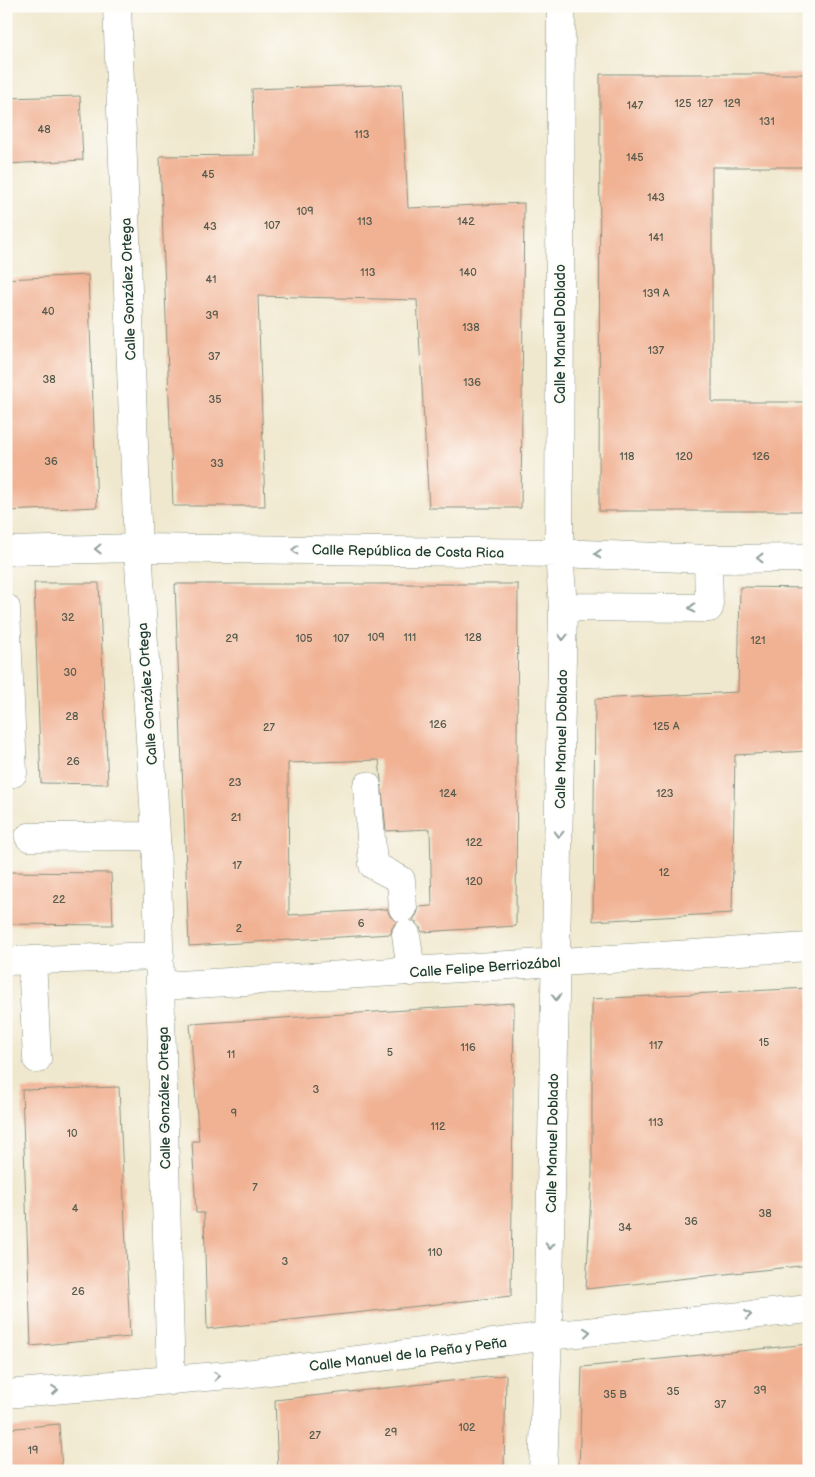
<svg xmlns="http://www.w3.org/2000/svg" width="815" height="1477" viewBox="0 0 815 1477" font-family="'Balsamiq Sans',sans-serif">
<rect width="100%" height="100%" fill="#fdfcf7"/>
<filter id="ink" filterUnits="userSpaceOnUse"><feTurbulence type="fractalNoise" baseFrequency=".02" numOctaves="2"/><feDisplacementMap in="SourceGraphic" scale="10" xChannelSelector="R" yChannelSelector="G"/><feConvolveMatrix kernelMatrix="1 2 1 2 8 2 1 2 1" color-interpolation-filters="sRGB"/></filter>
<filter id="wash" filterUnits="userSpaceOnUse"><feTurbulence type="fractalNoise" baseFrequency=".0096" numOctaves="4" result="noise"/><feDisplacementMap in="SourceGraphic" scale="20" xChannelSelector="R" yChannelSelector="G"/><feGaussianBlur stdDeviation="1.12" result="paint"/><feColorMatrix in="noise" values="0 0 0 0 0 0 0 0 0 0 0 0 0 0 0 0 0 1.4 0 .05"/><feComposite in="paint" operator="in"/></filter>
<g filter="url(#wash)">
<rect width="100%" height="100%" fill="#f0e8ce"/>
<g id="blocks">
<path fill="#f1b294" d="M 600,74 L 809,74 L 809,167 L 712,167 L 712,402 L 809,402 L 809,511 L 599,511 Z
M 402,84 L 408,208 L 524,203 L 521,508 L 429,508 L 417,300 L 258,296 L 265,506 L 173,506 L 160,156 L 254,155 L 252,89 Z
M 80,96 L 83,160 L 6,164 L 6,98 Z
M 88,275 L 97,507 L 6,511 L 6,279 Z
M 34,583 L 99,583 L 108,784 L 41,783 Z
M 175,584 L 518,584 L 516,926 L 422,932 L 419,925 L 413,920 L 417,914 L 419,907 L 432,906 L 430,829 L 386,831 L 379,760 L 288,763 L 289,915 L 387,909 L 390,916 L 396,922 L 392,928 L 391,934 L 189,946 Z
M 740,587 L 809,588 L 809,751 L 735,755 L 732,913 L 593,921 L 595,699 L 738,692 Z
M 6,872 L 111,873 L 113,925 L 6,924 Z
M 809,988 L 809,1265 L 586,1289 L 592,1174 L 592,999 Z
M 514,1003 L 511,1296 L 207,1329 L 204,1213 L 196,1213 L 192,1141 L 199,1141 L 190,1024 Z
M 119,1087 L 130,1337 L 31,1346 L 22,1090 Z
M 809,1344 L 809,1471 L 579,1471 L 582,1367 Z
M 506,1375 L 504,1471 L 278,1471 L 275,1400 Z
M 59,1424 L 62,1471 L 6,1471 L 6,1429 Z"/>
</g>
</g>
<g filter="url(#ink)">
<use href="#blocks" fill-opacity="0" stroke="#889281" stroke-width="1"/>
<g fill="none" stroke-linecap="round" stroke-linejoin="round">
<defs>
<path id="minor" d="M 117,6 L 138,548 L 156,836 L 171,1381
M 6,551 L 138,548 L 559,553 L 708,559 L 809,558
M 563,607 L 709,608 L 708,559
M 6,608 L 13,773
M 367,786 L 373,865 L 401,880 L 403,908
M 29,837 L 156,836
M 406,934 L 411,972
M 32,960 L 37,1059
M 6,961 L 160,956
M 161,986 L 809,947
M 6,1394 L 253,1373 L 548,1336 L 809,1309
M 543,1471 L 548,1336 L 563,607 L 559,553 L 561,6"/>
</defs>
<use href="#minor" stroke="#889281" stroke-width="29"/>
<use href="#minor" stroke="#fff" stroke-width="28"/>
</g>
<defs><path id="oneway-chevron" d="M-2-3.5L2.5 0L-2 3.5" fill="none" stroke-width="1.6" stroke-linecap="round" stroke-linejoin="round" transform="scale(1.25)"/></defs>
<g stroke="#8f9e9a">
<use href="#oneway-chevron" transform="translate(98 549) rotate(179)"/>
<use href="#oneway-chevron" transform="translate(295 550) rotate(-179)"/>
<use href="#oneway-chevron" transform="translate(598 554) rotate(-178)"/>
<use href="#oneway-chevron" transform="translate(760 558) rotate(180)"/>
<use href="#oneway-chevron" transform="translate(692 608) rotate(-180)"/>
<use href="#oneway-chevron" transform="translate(563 637) rotate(91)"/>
<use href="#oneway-chevron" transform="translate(559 834) rotate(91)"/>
<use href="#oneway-chevron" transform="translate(556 997) rotate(91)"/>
<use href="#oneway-chevron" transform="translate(550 1246) rotate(91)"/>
<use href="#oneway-chevron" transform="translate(748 1315) rotate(-6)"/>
<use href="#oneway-chevron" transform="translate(587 1332) rotate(-6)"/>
<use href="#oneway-chevron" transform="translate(217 1376) rotate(-6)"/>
<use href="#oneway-chevron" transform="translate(55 1390) rotate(-5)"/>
</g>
</g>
<g text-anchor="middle" stroke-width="5" stroke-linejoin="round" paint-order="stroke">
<g font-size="11" fill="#545a4c">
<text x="683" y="107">125</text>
<text x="705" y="107">127</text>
<text x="732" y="107">129</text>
<text x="635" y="109">147</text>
<text x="767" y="125">131</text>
<text x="44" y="133">48</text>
<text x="362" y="138">113</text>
<text x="635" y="161">145</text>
<text x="208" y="178">45</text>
<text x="656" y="201">143</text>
<text x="305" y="215">109</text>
<text x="365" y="225">113</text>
<text x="466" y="225">142</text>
<text x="272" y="229">107</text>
<text x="210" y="230">43</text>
<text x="656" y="241">141</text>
<text x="368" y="276">113</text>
<text x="468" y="276">140</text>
<text x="211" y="283">41</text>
<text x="656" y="297">139 A</text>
<text x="48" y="315">40</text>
<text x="212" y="319">39</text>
<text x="471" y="331">138</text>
<text x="656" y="354">137</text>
<text x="214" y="360">37</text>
<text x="49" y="383">38</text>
<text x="472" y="386">136</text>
<text x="215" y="403">35</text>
<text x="627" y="460">118</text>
<text x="684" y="460">120</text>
<text x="761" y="460">126</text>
<text x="51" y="465">36</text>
<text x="217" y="467">33</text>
<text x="68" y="621">32</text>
<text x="376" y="641">109</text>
<text x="410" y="641">111</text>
<text x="473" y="641">128</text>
<text x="232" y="642">29</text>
<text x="304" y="642">105</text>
<text x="341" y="642">107</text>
<text x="758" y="644">121</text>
<text x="70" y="676">30</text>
<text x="72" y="720">28</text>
<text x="438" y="728">126</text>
<text x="666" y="730">125 A</text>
<text x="269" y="731">27</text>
<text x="73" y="765">26</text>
<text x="235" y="786">23</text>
<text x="448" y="797">124</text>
<text x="665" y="797">123</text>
<text x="236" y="821">21</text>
<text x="474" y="846">122</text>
<text x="237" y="869">17</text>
<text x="664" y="876">12</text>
<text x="474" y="885">120</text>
<text x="59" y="903">22</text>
<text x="361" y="927">6</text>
<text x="239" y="932">2</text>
<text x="764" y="1046">15</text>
<text x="656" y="1049">117</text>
<text x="468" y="1051">116</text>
<text x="390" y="1056">5</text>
<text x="231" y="1058">11</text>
<text x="316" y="1093">3</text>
<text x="234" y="1117">9</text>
<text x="656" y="1126">113</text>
<text x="438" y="1130">112</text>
<text x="72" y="1137">10</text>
<text x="255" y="1191">7</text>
<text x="75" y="1212">4</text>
<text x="765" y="1217">38</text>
<text x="691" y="1225">36</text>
<text x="625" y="1231">34</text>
<text x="435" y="1256">110</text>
<text x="285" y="1265">3</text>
<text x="78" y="1295">26</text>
<text x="760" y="1394">39</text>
<text x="673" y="1395">35</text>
<text x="615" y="1398">35 B</text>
<text x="720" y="1408">37</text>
<text x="467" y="1431">102</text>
<text x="391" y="1436">29</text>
<text x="315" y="1439">27</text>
<text x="33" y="1454">19</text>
</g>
<g font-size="14" fill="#1f3d34" stroke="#fdfcf7">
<text transform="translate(128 289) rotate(-92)" y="5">Calle González Ortega</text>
<text transform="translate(560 334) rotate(-90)" y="5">Calle Manuel Doblado</text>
<text transform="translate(408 551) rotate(1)" y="5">Calle República de Costa Rica</text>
<text transform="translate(147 694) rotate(-94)" y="5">Calle González Ortega</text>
<text transform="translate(561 739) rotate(-89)" y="5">Calle Manuel Doblado</text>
<text transform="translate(485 967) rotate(-4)" y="5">Calle Felipe Berriozábal</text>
<text transform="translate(164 1098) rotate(-91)" y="5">Calle González Ortega</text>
<text transform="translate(552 1143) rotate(-89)" y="5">Calle Manuel Doblado</text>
<text transform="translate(408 1354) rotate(-7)" y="5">Calle Manuel de la Peña y Peña</text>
</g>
</g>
<rect width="815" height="1477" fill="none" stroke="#fdfcf7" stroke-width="25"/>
</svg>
